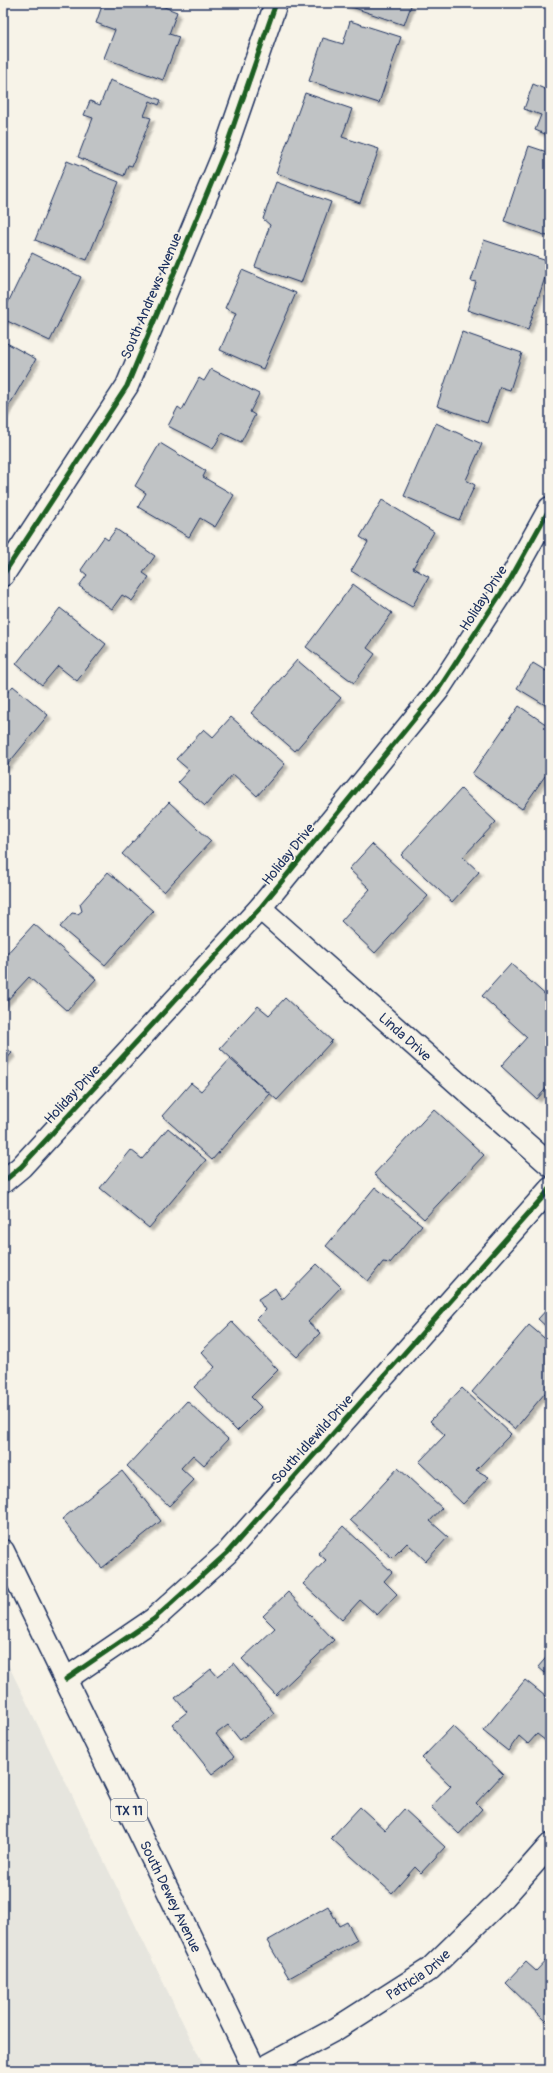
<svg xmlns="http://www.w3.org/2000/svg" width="553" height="2073" font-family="Pangolin,sans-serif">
	<defs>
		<filter id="shadow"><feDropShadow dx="3.5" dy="3.5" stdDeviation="1" flood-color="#0004"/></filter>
	</defs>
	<rect width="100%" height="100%" fill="#f7f3e8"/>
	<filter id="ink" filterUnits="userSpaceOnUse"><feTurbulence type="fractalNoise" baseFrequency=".025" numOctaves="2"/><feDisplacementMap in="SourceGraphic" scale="8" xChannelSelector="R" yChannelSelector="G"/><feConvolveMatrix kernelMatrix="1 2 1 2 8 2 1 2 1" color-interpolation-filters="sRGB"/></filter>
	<g filter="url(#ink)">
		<polygon fill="#e6e5de" points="3,1654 206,2070 3,2070"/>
		<g fill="#c0c3c5" stroke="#1b2f5e" filter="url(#shadow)">
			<polygon points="103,3 115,3 122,6 123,3 154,3 177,12 169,34 179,37 163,80 104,58 115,30 96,23"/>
			<polygon points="340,3 412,3 404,25"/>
			<polygon points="350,21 401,37 379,103 309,81 323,38 343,44"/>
			<polygon points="110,80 161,100 159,105 150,101 144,116 151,118 132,166 128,165 124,176 78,157 93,118 84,115 90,101 100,105"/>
			<polygon points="550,82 550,136 535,130 541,115 524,109 533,84 547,90"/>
			<polygon points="305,93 352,109 342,137 379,149 360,203 276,173"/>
			<polygon points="529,146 550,153 550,237 504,221"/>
			<polygon points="67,161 119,182 87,260 35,240"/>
			<polygon points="276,182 331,202 301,283 255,267 270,225 263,219"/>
			<polygon points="484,240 550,262 528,330 467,310 476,282 471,281"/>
			<polygon points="32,253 81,277 50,341 3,319 3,313"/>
			<polygon points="242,270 296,293 263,369 220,350 236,313 225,308"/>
			<polygon points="462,332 522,353 510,390 500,387 487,423 437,406"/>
			<polygon points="3,341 36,359 3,416"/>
			<polygon points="211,369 259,394 250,412 255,415 241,442 222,433 213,449 168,426 178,407 182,410 199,378 204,381"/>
			<polygon points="436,423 482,444 466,480 475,485 459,520 404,496"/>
			<polygon points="160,443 206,471 203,477 234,495 215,527 200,518 189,537 138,507 146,493 135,486"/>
			<polygon points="382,500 434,532 413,568 429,577 412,607 351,571 368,542 360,537"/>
			<polygon points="116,529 155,556 143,573 149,577 132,601 122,595 112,609 79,586 87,575 81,570 104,537 108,540"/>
			<polygon points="353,584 392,613 367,648 375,654 354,683 306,647"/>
			<polygon points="60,608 106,644 77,681 58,666 42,685 16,664"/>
			<polygon points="297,660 341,698 295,751 251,713"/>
			<polygon points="533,663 546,671 550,664 550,708 517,688"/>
			<polygon points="13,686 48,715 3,770 3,697"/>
			<polygon points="519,706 550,727 550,780 545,776 522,809 472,774"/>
			<polygon points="231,717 285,764 257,796 233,774 205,806 178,782 189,770 176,759 204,729 213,737"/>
			<polygon points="461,789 496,822 463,857 479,872 452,902 401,855"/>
			<polygon points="169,802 211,841 164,892 122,854"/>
			<polygon points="372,844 428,896 375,953 341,921 370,889 349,869"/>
			<polygon points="108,872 153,911 105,965 60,927 72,913 78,914 82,911 80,904"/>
			<polygon points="34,924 96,979 67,1011 29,977 3,1005 3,958"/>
			<polygon points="511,964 550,999 550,1084 537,1099 501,1066 527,1037 482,996"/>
			<polygon points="285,998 332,1041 277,1100 220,1048 258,1006 269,1015"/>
			<polygon points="3,1045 12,1053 3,1063"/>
			<polygon points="230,1059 270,1094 212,1160 162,1116 191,1083 201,1091"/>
			<polygon points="434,1109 484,1155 424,1219 374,1174"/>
			<polygon points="168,1128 206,1160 149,1228 100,1188 131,1150 142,1159"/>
			<polygon points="375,1187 422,1225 390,1263 383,1262 368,1281 326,1246"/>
			<polygon points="317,1264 341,1287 308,1322 320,1333 297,1357 256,1319 265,1310 258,1299 275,1288 282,1300"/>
			<polygon points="550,1306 550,1330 538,1319"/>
			<polygon points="232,1322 278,1370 251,1397 261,1407 237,1431 194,1387 215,1367 201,1352"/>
			<polygon points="529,1325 550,1343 550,1387 515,1429 472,1392"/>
			<polygon points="462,1388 511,1434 476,1470 489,1477 463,1504 419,1462 445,1435 430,1421"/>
			<polygon points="187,1401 228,1439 204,1465 193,1455 181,1468 194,1480 169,1506 127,1466"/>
			<polygon points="398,1468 442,1508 430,1521 448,1537 426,1561 407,1543 392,1558 350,1520"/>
			<polygon points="122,1471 161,1521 102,1568 62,1519"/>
			<polygon points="343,1526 392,1572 384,1581 397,1594 377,1615 360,1600 342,1620 303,1584 326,1560 318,1553"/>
			<polygon points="288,1592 334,1640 276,1695 242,1659 275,1628 263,1616"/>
			<polygon points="550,1653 550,1677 538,1667"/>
			<polygon points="234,1663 274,1713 240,1740 228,1725 216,1734 234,1757 212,1774 172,1724 187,1712 175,1698 211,1669 217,1676"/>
			<polygon points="525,1680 550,1700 550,1736 546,1741 537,1734 528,1744 519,1736 508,1751 483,1731"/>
			<polygon points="453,1726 503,1774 476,1803 482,1809 459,1834 431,1807 451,1786 422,1758"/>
			<polygon points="360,1807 385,1830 404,1809 445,1847 421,1873 415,1867 392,1893 331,1838"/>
			<polygon points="328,1906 339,1926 347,1922 357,1940 289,1978 267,1941"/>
			<polygon points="550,1956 550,2016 545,2021 506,1983 526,1962 536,1971"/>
		</g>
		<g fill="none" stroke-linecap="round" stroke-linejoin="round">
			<defs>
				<g id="minor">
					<polyline points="3,575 127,386 224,153 276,3"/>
					<path id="s1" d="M260,908L550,1165"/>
					<polyline points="3,1182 21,1167 260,908 438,690 511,578 550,508"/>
					<polyline points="66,1679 154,1619 227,1553 550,1189"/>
					<path id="s2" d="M260,2070L336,2029L430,1969L505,1896L550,1845"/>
				</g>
				<g id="primary">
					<path id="s3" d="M3,1551L255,2070"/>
				</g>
			</defs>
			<use href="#minor" stroke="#1b2f5e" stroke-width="25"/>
			<use href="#primary" stroke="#1b2f5e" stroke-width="25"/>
			<use href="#minor" stroke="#f7f3e8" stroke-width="22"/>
			<use href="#primary" stroke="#f7f3e8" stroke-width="22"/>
			<defs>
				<g id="cycleway">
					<polyline points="3,575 127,386 224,153 276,3"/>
					<polyline points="3,1182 21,1167 260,908 438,690 511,578 550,508"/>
					<polyline points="66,1679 154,1619 227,1553 550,1189"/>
				</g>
			</defs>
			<use href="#cycleway" stroke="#f7f3e8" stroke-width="8"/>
			<use href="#cycleway" stroke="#1b5e20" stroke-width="5"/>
		</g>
	</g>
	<g text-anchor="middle" stroke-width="3.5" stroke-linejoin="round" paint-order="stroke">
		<rect fill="#f7f3e8" stroke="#5d6a87" stroke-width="1" x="111" y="1799" width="36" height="22" rx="3"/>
		<g font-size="13" font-weight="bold" fill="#1b2f5e">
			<text x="129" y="1815">TX 11</text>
		</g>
		<g font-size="14" fill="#1b2f5e" stroke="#f7f3e8">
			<text transform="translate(151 296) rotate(-67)" y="5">South Andrews Avenue</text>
			<text transform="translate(483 598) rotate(-57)" y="5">Holiday Drive</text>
			<text transform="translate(288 854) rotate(-51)" y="5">Holiday Drive</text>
			<text dy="5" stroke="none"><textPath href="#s1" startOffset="194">Linda Drive</textPath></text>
			<text transform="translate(72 1094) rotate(-47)" y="5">Holiday Drive</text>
			<text transform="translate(312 1439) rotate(-48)" y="5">South Idlewild Drive</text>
			<text dy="5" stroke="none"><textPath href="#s3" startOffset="384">South Dewey Avenue</textPath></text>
			<text dy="5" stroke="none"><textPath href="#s2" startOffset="185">Patricia Drive</textPath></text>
		</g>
	</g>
	<rect width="553" height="2073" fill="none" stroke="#f7f3e8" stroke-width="16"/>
	<rect x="8" y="8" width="537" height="2057" fill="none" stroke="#1b2f5e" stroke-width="1.5" filter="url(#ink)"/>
</svg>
